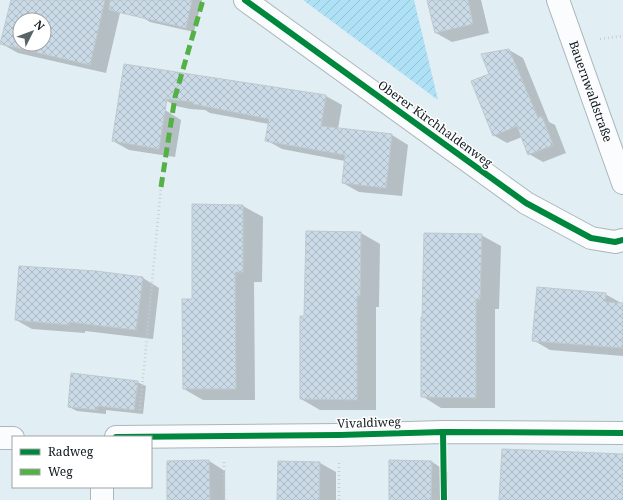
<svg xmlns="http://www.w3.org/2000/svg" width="623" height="500" font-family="'Noto Serif',serif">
	<defs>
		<pattern id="garden-furrows" width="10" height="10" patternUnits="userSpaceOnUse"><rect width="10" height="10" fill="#afe1f6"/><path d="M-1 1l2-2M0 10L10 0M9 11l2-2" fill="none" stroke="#96c0d2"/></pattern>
		<pattern id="building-cross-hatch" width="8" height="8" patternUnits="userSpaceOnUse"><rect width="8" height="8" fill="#cadae7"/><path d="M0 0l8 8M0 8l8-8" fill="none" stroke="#acbac6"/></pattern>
	</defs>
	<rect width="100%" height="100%" fill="#e1eef4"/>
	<polygon fill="url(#garden-furrows)" points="303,0 414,0 438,100"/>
	<g fill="#0003" fill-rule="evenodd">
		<path d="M12,0H123L106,73L18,53L2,44ZM20,20H44V44H20Z"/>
		<polygon points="146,0 202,0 194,32 150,22 142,17"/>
		<polygon points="436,0 481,0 489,33 452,42 436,33"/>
		<polygon points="509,50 523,58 549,122 555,125 566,153 543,162 529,154 522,137 507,143 493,135 490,74"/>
		<polygon points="164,71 326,96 342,105 338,129 392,135 408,145 402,196 359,192 343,183 345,161 282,149 266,140 269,124 210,113 205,110 190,109 176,106 160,97"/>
		<polygon points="165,110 181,120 175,157 129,150 113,141"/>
		<polygon points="193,205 243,206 263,217 262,282 254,282 255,400 203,400 184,389 193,300"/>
		<polygon points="361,233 380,244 379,307 376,307 376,410 320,410 301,399"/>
		<polygon points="481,235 501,246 499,309 495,309 495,408 441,408 422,396"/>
		<polygon points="96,272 143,278 159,288 153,339 85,331 85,333 32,329 16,320"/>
		<polygon points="605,294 623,304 623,356 550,350 533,340"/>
		<polygon points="137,382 146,386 143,414 106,410 106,414 77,411 69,407"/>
		<polygon points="209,461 225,471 225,500 168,500 168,462"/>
		<polygon points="390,461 432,462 448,472 448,500 389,500"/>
		<polygon points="279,462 320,463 336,472 336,500 278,500"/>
	</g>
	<g fill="url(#building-cross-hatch)" stroke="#bfc9ce" fill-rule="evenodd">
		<path d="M11,0H105L90,65L0,44ZM20,20H44V44H20Z"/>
		<polygon points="110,0 192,0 186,28 109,10"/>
		<polygon points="427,0 468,0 473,24 435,33"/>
		<polygon points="509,49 538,118 542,116 553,145 528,155 517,126 493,136 471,81 489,74 481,54"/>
		<polygon points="124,64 326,95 321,126 392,134 386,188 342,183 345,155 265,141 269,119 193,104 193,102 167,99 159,149 112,141"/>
		<polygon points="192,204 243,205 243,272 235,272 236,389 183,389 182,299 192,299"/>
		<polygon points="306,231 361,232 360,296 357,296 357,400 300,399 300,316 304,316"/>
		<polygon points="424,233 482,234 480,299 476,299 476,398 421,397 421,317 422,317"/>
		<polygon points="19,266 96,271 143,277 136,330 69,322 69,325 15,320"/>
		<polygon points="537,287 606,293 605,302 623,303 623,336 622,348 532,341"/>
		<polygon points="71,373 138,381 134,410 98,406 97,410 68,407"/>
		<polygon points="502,449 623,454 623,500 499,500"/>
		<polygon points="209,460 210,500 167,500 167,461"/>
		<polygon points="389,460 432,461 431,500 389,500"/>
		<polygon points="278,461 320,462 319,500 277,500"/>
	</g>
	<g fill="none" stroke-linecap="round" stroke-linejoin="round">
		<defs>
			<g id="minor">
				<polyline points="245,0 526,203 591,238 615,242 623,240"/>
				<path id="s1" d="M558,0L623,183"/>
				<polyline points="116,437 339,435 443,432 623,433"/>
				<polyline points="0,438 13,438"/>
				<polyline points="102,487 102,500"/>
			</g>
		</defs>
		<use href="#minor" stroke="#acb6bb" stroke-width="24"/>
		<g stroke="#caced1" stroke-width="2.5" stroke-dasharray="1 3" stroke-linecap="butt">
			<polyline points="600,39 623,36"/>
			<polyline points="140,410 161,187"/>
			<polyline points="224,462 225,500"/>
			<polyline points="339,500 339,461"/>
		</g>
		<use href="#minor" stroke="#fafcfd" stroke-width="22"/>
		<polyline stroke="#54b145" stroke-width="5" stroke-dasharray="10 5" stroke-linecap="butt" points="161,187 175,97 203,0"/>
		<defs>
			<g id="cycleway">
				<polyline points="245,0 526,203 591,238 615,242 623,240"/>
				<polyline points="443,432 444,500"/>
				<polyline points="116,437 339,435 443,432 623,433"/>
			</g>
		</defs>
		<use href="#cycleway" stroke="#fff" stroke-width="8"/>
		<use href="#cycleway" stroke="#00873e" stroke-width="6"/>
	</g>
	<g text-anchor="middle" stroke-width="3" stroke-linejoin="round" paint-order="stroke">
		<g font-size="12" fill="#10191d" stroke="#fff">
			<text dy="4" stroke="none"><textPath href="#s1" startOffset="97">Bauernwaldstraße</textPath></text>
			<text transform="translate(435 124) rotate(36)" y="4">Oberer Kirchhaldenweg</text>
			<text transform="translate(369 423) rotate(-2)" y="4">Vivaldiweg</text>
		</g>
	</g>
	<rect x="12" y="436" width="140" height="52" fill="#ffffff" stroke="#9fa3a5"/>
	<rect x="20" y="449" width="20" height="6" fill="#00873e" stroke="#9fa3a5"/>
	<text x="48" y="456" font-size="12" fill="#10191d">Radweg</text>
	<rect x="20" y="469" width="20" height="6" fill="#54b145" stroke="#9fa3a5"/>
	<text x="48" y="476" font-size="12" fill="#10191d">Weg</text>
	<g transform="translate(32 32) rotate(48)"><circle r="19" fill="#ffffff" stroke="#9fa3a5"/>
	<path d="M0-3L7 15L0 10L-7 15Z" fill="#596468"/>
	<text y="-6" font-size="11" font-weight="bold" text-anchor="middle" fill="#10191d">N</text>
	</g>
</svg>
